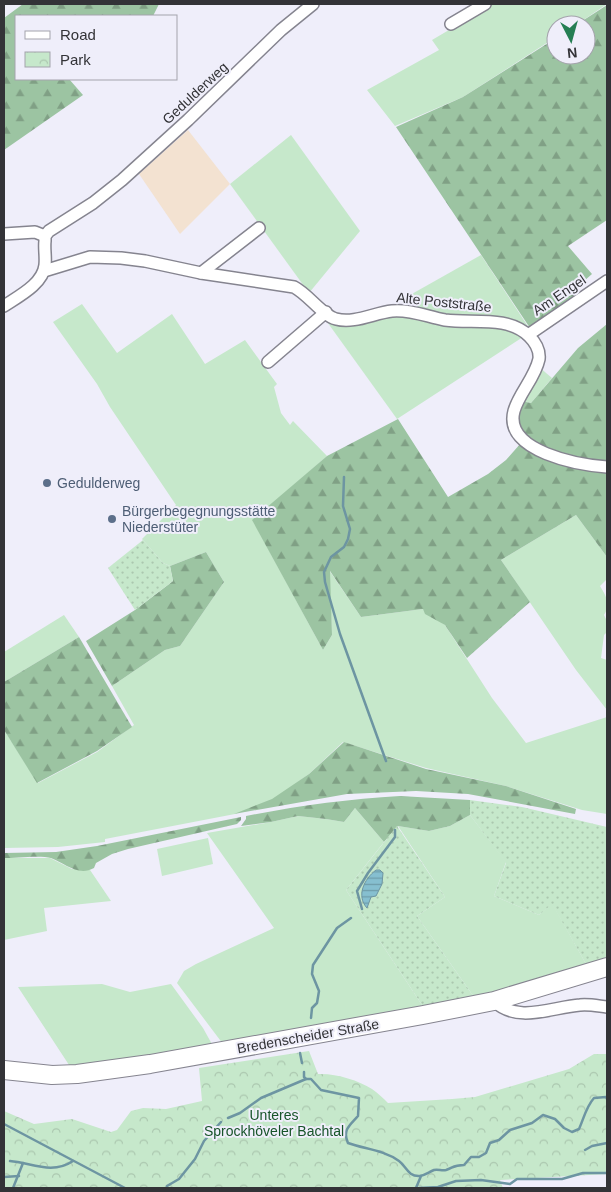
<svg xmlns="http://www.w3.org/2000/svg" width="611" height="1192" font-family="Helvetica,sans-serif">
	<defs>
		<pattern id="forest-firs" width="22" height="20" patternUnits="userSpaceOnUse" patternTransform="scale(1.25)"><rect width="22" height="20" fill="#9cc4a2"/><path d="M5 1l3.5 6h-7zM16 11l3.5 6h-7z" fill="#80a085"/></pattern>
		<pattern id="park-crowns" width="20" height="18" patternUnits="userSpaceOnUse" patternTransform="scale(1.25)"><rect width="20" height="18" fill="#c6e8cb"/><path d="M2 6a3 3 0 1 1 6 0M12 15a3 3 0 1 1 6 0" fill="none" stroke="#abc7af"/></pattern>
		<pattern id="garden-dots" width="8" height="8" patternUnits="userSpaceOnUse" patternTransform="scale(1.25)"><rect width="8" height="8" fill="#c6e8cb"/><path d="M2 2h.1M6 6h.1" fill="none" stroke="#abc7af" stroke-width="1.8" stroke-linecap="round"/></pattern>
		<pattern id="water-rules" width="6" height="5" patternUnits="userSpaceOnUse" patternTransform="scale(1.25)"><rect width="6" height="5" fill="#86bfd0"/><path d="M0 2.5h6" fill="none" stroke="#6e9caa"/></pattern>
	</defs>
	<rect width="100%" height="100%" fill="#efeefa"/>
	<polygon fill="#f3e2d1" points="188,130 230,184 180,234 139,174"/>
	<g fill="#c6e8cb">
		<polygon points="493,4 607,4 576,25 556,25 556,37 463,97 395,126 367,90 439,50 432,40"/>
		<polygon points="291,135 360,231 309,293 230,184"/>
		<polygon points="481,255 531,331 420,312 410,295"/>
		<polygon points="82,304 117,353 172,314 205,364 245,340 277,384 274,387 281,413 290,425 293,421 327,456 253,521 323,650 332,635 329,570 361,617 423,609 445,625 492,698 526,743 607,717 607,814 582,810 506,786 426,768 343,742 309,774 273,800 235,814 105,839 105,842 58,847 4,848 4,730 38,783 97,752 134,725 112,686 165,650 180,646 224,582 206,552 170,566 163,563 142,539 176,505 110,407 97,384 53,322"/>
		<polygon points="398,315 511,329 523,337 397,419 325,319"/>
		<polygon points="539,367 552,378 531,403 521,401"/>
		<path d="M576,515L607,557V579L600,586C606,596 611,604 604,615L607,621V632L604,635L601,658L607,660V710L576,670L501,560Z"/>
		<polygon points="64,615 79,637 4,682 4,652"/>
		<polygon points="355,808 384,842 346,890 424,1008 223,1044 177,983 184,971 196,964 274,928 207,833 271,822 298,816 326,819 344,822"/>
		<polygon points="470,815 506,862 494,896 539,915 552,903 586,964 474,997 417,916 445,897 398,826 429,831 450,826"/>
		<polygon points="208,838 213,864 162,876 157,849"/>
		<polygon points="4,858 50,858 72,869 90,870 111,901 44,908 47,931 4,940"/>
		<polygon points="102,984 130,992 171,984 203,1028 213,1046 71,1068 18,987"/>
	</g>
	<g fill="url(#forest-firs)">
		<polygon points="23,4 159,4 153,16 16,16 16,79 69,79 83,95 4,150 4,18"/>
		<polygon points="607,5 607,220 568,246 592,274 575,289 580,296 532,331 396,127 463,97 556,38 556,55 586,55 586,25 576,25"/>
		<polygon points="607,324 607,466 576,460 528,443 515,419 521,401 531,403 578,348"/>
		<polygon points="398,419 448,497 488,474 506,460 521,443 607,470 607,557 576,515 501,560 530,602 467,658 445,625 425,614 423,609 361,617 330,571 332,635 323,650 252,520 327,456"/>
		<polygon points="206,552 224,582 180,646 165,650 112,686 86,641 135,610 173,581 170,566"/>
		<polygon points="79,637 132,727 97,751 37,783 4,730 4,682"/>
		<polygon points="344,742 426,769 506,786 576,809 575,814 468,794 416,791 347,794 234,814 272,799 309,774"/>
		<path d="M400,796L470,800V815L450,826L429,831L398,826L384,842L355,808L344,822L326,819L298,816L271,822L241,826L246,819V816C297,806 348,799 400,796Z"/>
		<path d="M241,817V820L237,824L128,849L112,854L96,863L94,868C78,877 65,863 51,858C41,855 15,858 4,858V853L56,852L97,846Z"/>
	</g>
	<path fill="url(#park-crowns)" d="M309,1051L318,1074C335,1073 358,1080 372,1089C378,1093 383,1098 388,1103L452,1099L475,1097L569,1069L594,1054H607V1174L500,1180L503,1188H4V1111L34,1124L72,1119L111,1132L117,1130L131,1111L143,1108L166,1109L202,1101L199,1068Z"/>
	<g fill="url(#garden-dots)">
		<polygon points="143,540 163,563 170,566 173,581 135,610 108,568"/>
		<polygon points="470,800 522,807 607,827 607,957 586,964 552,904 539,915 494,896 506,863 470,815"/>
		<polygon points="397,826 445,897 417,916 474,997 424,1008 346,890"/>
	</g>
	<path fill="url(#water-rules)" stroke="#6d95a2" d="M376,870H380L383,873L382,884L376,896L371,897L367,908C356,896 364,879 376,870Z"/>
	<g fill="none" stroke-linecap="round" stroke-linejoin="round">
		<g stroke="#6d95a2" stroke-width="2.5">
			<polyline points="344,477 343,506 350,529 348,539 344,547 331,557 324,572 325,582 340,634 386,761"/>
			<polyline points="362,909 357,891 368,873 395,837 395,830"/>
			<polyline points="311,1018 312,1008 317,1003 319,991 312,974 313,965 337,928 351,918"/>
			<polyline points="300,1053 302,1063"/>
			<polyline points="304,1072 304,1077 306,1079"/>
			<path d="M228,1118L240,1113L261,1098L306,1079H311L321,1090L359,1098L358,1116C350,1125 342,1130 348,1143C364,1149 384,1150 399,1161C406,1166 408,1177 420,1176C425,1175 429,1172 434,1170C438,1169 442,1171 446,1170C453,1168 453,1165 464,1165L471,1157H479L486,1153L490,1143L499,1140L510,1130L532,1123L543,1115L555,1119L564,1128L572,1132L579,1129C584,1118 586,1107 594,1098L606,1097L607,1099"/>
			<polyline points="4,1124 125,1188"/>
			<polyline points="585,1150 592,1146 607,1143"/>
			<path d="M10,1161C32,1163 52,1175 73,1161"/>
			<polyline points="4,1177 19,1176"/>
			<polyline points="13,1188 23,1163"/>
			<polyline points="167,1188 167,1186 179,1179 195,1159 204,1141 221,1122"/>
			<polyline points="416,1188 421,1176"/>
			<polyline points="419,1188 438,1187 456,1181 481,1180 510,1184 517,1179 562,1179 583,1173 607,1173"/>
		</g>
		<defs>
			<g id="street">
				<polyline points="451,24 485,4"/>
				<polyline points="4,234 35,232 45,236"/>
				<path d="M44,271L90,257L121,258L145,261L201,273L294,287C308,294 323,316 336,319C354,324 374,313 392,311C410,309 428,317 445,320C472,324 507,315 529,336C535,342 540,350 539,359C535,378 519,393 514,411C503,452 580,465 607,467"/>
				<polyline points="201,273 259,228"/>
				<path d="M4,306C19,296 43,284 45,265C46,257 44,249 45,241V236L49,231L93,203L122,180L188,120L281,30L313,4"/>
				<polyline points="528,335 607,281"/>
				<polyline points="268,362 326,312"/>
				<path d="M494,1001C518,1024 552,1007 580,1005C589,1004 598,1006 607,1007"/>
			</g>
			<polyline id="primary" points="4,1070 52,1075 77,1074 150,1064 423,1015 494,1001 607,967"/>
		</defs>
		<use href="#street" stroke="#85848f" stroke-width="14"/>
		<use href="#primary" stroke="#85848f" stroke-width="20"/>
		<use href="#street" stroke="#fff" stroke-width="11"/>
		<use href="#primary" stroke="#fff" stroke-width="18"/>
	</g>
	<g fill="#5c6f8a" stroke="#efeefa" stroke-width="2">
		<circle cx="47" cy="483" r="5"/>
		<circle cx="112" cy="519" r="5"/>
	</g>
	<g text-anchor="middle" stroke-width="4" stroke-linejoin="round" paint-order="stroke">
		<g font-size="14" fill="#333337" stroke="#efeefa">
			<text transform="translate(195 93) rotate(-43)" y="5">Gedulderweg</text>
			<text transform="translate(559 295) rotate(-34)" y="5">Am Engel</text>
			<text transform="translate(444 302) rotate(6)" y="5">Alte Poststraße</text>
			<text transform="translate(308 1036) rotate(-10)" y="5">Bredenscheider Straße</text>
		</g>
		<g font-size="14" fill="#4e5e75" stroke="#efeefa" text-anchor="start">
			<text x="57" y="488">Gedulderweg</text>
			<text x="122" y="516">Bürgerbegegnungsstätte<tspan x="122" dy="16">Niederstüter</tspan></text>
		</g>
		<g font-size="14" fill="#175429" stroke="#efeefa">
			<text x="274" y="1120">Unteres<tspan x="274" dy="16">Sprockhöveler Bachtal</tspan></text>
		</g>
	</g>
	<rect width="611" height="1192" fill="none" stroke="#333337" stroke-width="10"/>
	<rect x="15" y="15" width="162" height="65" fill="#efeefa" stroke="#a4a3ac"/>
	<rect x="25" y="31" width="25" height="8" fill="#ffffff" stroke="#a4a3ac"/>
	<text x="60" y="40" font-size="15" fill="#333337">Road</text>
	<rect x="25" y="52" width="25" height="15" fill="url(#park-crowns)" stroke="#a4a3ac"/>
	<text x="60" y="65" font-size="15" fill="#333337">Park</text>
	<g transform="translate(571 40) rotate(174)"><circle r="24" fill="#efeefa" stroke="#a4a3ac"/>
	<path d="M0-4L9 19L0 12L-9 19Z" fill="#257e53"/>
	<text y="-8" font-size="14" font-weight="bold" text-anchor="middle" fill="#333337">N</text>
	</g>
</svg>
